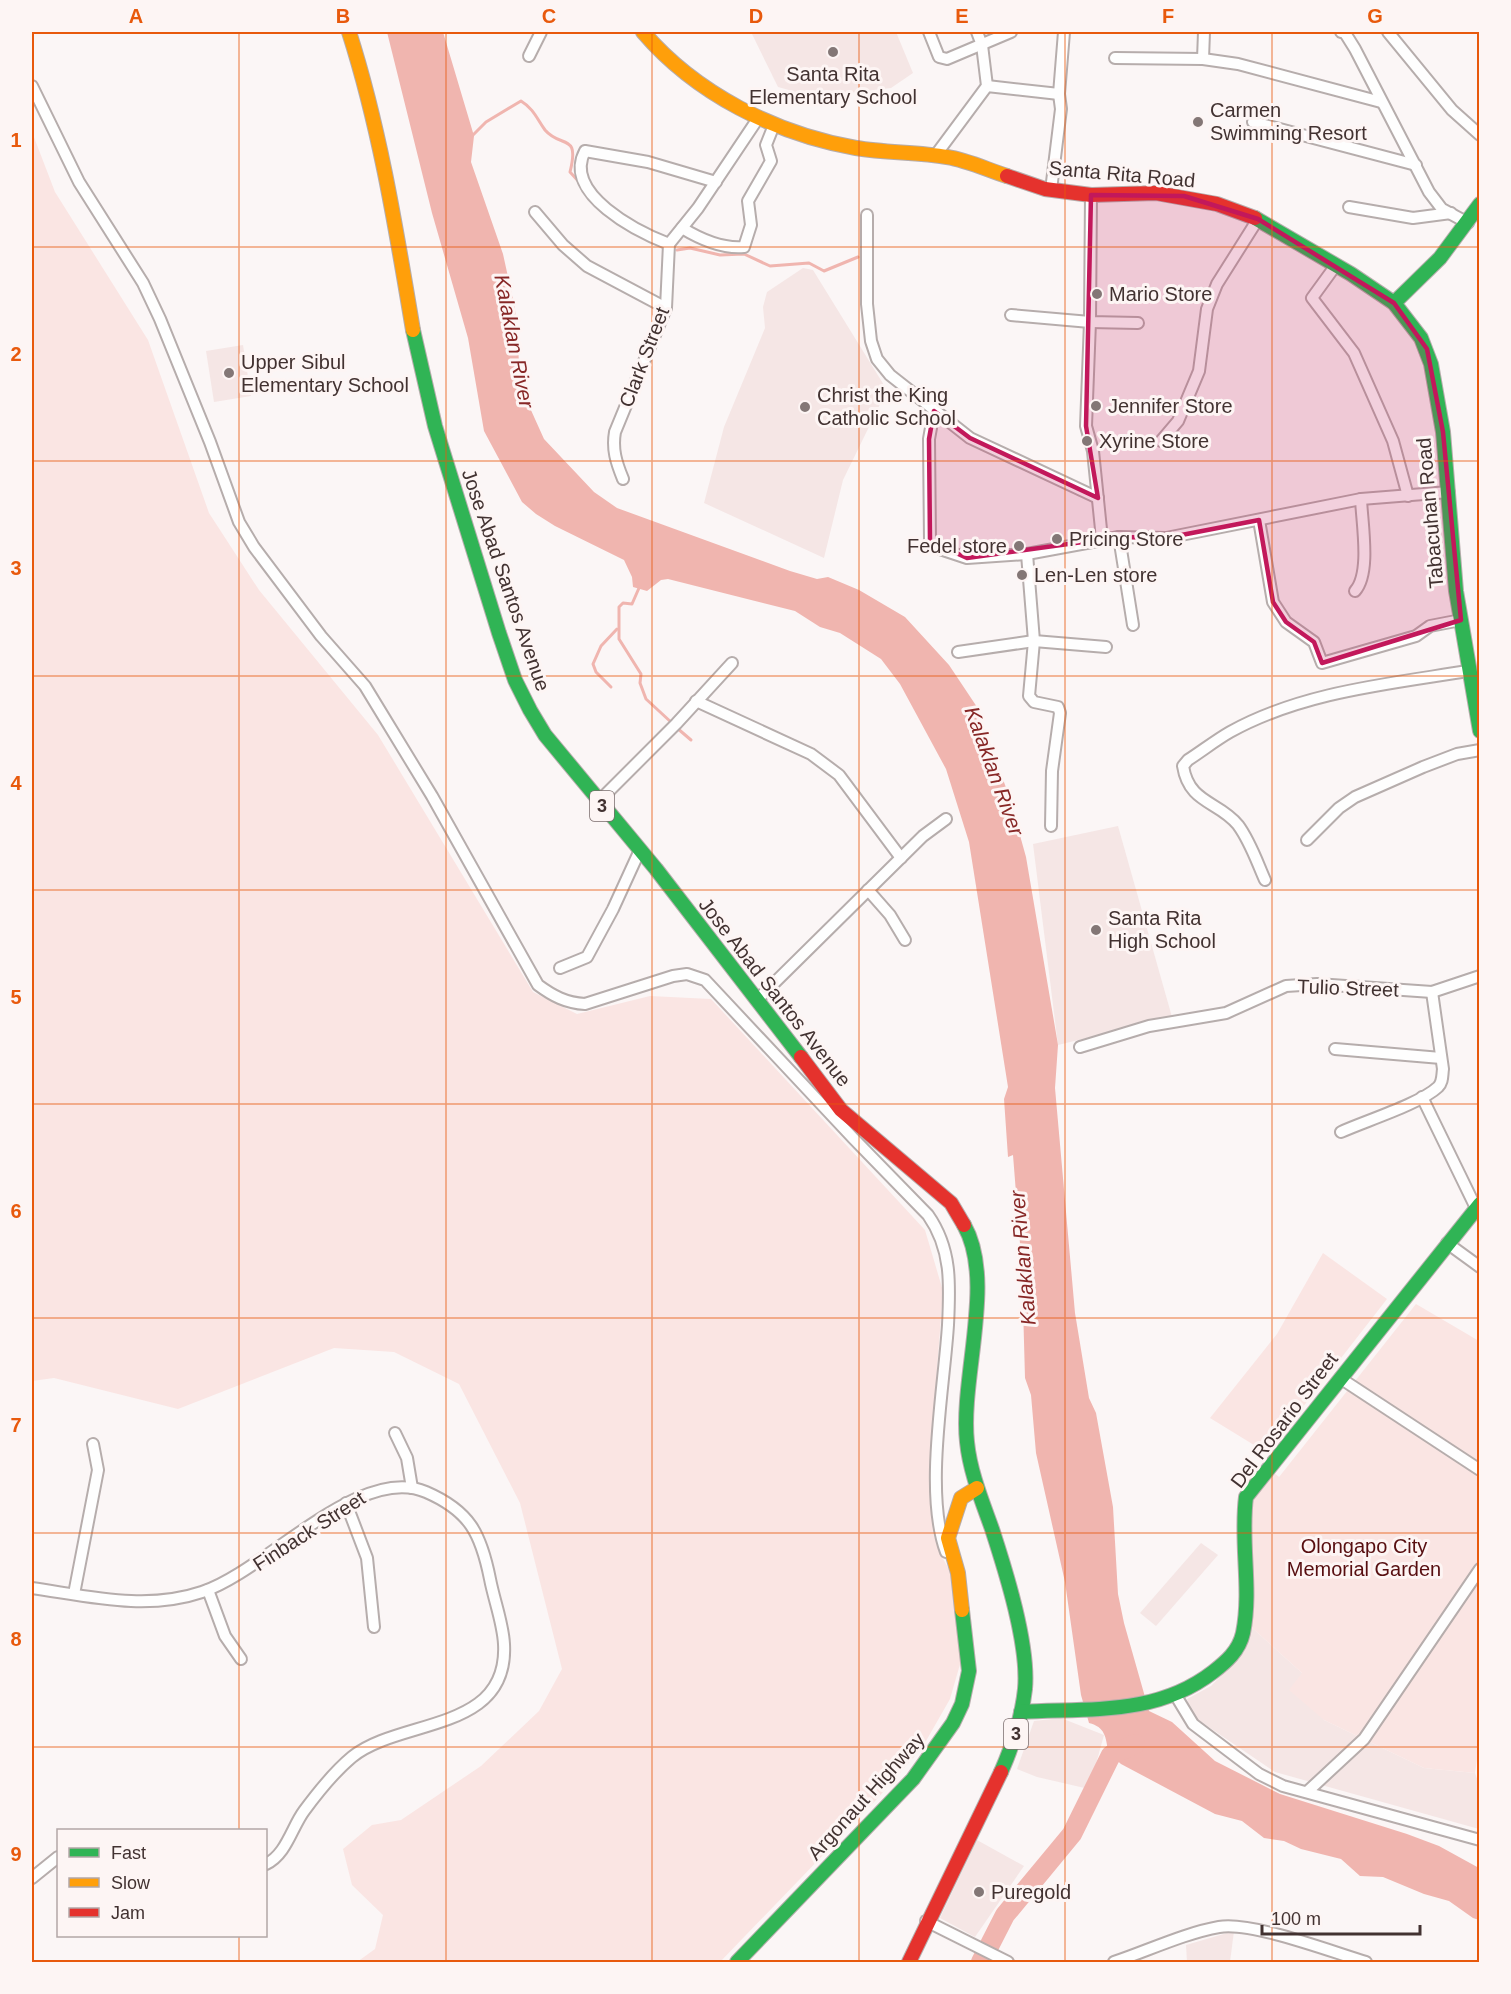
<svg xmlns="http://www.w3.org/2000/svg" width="1511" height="1994" font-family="Arial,sans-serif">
	<rect width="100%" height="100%" fill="#fbf6f6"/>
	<g fill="#f5e6e5">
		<polygon points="751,32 896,32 913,73 891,88 814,97 778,87"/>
		<polygon points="803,268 813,270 887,390 843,480 824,558 704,503 724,427 765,328 763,307 767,292"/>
		<polygon points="243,345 251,396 214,402 206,351"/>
		<polygon points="1118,826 1172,1017 1058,1045 1033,844"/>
		<polygon points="1201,1543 1218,1555 1156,1626 1140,1613"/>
		<polygon points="1249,1625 1302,1673 1324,1720 1424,1768 1475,1773 1479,1784 1479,1829 1275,1772 1191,1715 1187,1699 1211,1686 1244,1652"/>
		<polygon points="1061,1718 1104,1735 1089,1789 1037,1777 1017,1769 1034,1721"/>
		<polygon points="977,1840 1024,1866 975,1937 940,1918"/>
		<polygon points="1234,1931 1230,1962 1187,1962 1186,1945"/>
	</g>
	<g fill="#fae5e3">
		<polygon points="32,132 55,192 148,340 209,513 259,590 378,735 533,992 577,1014 650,996 711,999 925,1230 943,1291 930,1461 933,1533 942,1557 954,1578 963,1654 950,1699 922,1748 876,1800 720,1962 357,1962 375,1949 383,1915 352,1885 343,1849 372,1825 401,1820 481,1766 539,1711 562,1669 520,1503 459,1384 394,1352 334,1348 178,1409 54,1378 32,1381"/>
		<polygon points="1323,1253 1387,1299 1267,1453 1210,1418 1277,1334"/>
		<polygon points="1416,1304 1479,1341 1480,1738 1475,1773 1424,1768 1324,1720 1289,1690 1302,1673 1249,1625 1247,1504 1274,1473 1279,1477"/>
	</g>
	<path fill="#f0b5af" d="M387,32H443L474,136L471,162L503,254L515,309L521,388L544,439L594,492L617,508L790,571L817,579L828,577L859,590L905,617L949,665L977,707L1009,796L1026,857L1058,1045L1055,1088L1075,1313L1089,1398L1096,1413L1113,1507L1118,1594L1124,1623L1149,1711L1172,1722L1215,1761L1280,1794L1407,1834L1439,1846L1479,1868V1920L1473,1918L1449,1901L1424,1894L1383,1877L1360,1876L1341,1859L1301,1849L1284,1841L1264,1838L1242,1821L1215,1814L1121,1764L1108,1752C1106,1737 1105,1727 1089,1723L1081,1695L1065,1582L1036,1453L1031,1395L1025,1378L1022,1269L1013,1155L1008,1157L1004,1099L1008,1087L969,842L946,769L900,684L881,659L840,633L820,627L795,611L668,579L661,580L647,591L633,587L632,577L624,560L555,526L536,514L522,502L484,431L468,338L432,213Z"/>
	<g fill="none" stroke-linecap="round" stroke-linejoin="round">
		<g stroke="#f0b5af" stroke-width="3">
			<path d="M472,136L486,122L521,101C534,109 537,119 545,130C561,149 580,132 570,172L580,183"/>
			<polyline points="677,250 690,248 720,255 744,254 770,266 809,263 824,271 858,257"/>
			<polyline points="639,588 632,604 623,603 619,607 619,639 641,674 640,683 646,699 672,723"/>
			<polyline points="611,687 596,672 593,664 601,646 617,629"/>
			<polyline points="677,728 691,740"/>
		</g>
		<polyline stroke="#f0b5af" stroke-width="20" points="981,1962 1005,1915 1072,1834 1111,1755 1135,1744"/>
		<defs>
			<g id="street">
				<polyline points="929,32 939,57 947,59 1011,32"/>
				<polyline points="1341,32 1345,33 1355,49 1429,192 1442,209 1468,223"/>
				<polyline points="1388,32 1452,110 1480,135"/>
				<polyline points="529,56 541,32"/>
				<polyline points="1115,58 1203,59 1238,64 1381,102"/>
				<polyline points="1203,59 1204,32"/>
				<path d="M32,86L79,182L143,283L160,319L210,442L239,522L254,547L321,636L365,686L432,796L538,985C553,996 566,1003 585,1004L673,976L687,974L705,980L853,1138L928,1215C952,1249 950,1285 948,1325C944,1389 924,1493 946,1552"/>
				<polyline points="987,86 1059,94 1064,32"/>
				<polyline points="1253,122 1416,165"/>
				<polyline points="935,156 987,86 982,45 977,32"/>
				<polyline points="1051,190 1061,109 1059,94"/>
				<polyline points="1091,195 1090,322 1086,426 1093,451 1102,539"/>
				<polyline points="1349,207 1413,218 1451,213"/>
				<polyline points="535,212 563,245 587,266 666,308"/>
				<polyline points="867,215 867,304 871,341 877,359 890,375 970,438 1098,498"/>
				<path d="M682,228C700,239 722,249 744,247L751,225L748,201L771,161L766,145L774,125"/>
				<path d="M669,244C638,232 562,194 585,151L648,162L716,182"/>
				<polyline points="1336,265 1312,298 1354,353 1393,441 1408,496"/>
				<polyline points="1011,315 1090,322 1138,323"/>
				<polyline points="934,411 929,439 930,541 940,549 967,558 1027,554 1119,537 1166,538 1361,499 1449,492"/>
				<polyline points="1161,441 1178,421 1199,371 1207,309 1217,284 1258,219"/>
				<path d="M623,479C616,462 612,449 615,432L666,308L669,244L698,208L759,117"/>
				<polyline points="1259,520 1273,602 1286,622 1314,642 1322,663 1416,636 1430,626 1461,620"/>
				<polyline points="1119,537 1133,625"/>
				<polyline points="1027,554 1034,641 1029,696 1034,702 1058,707 1060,713 1052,771 1051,826"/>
				<path d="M1355,591C1371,573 1362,524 1361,499"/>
				<polyline points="958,652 1034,641 1106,647"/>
				<polyline points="696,701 811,754 839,775 901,858"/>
				<polyline points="598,802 676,724 732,663"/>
				<polyline points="1307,840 1339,808 1355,797 1423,767 1457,754 1480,750"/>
				<path d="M1265,880C1257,862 1250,841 1238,825C1219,801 1189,804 1183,766L1188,760C1202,751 1216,740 1230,732C1302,692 1388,684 1468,671"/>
				<polyline points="868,890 890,915 905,940"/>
				<polyline points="560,968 587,957 613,909 640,850"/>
				<polyline points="757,1000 923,836 946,819"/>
				<polyline points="1080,1047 1149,1026 1226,1013 1286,986 1317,984 1432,992 1480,976"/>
				<polyline points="1335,1049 1441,1058"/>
				<polyline points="1422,1097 1476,1208"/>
				<path d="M1341,1132C1365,1121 1420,1104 1438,1087C1443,1082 1442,1076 1443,1069L1432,992"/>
				<polyline points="1447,1243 1480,1267"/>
				<polyline points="1340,1378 1480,1470"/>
				<polyline points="395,1433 407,1458 412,1488"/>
				<polyline points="346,1503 367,1558 374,1627"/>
				<path d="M32,1588C88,1596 146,1611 202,1592C266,1571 360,1463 426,1492C470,1511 481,1534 490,1579C494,1600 503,1623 504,1644C509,1733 400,1718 352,1757C334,1772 318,1792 304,1811C292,1827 286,1855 266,1864"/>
				<polyline points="208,1590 225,1636 241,1659"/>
				<polyline points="74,1594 98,1470 93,1444"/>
				<polyline points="1176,1696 1193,1724 1259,1774 1283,1786 1480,1840"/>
				<polyline points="1307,1792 1364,1739 1480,1569"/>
				<polyline points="32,1878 58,1857"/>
				<polyline points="926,1921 1008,1962"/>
				<path d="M1114,1962C1147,1951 1185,1933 1219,1927C1251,1921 1332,1952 1366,1962"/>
			</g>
			<g id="fast">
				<polyline points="1255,218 1351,274 1394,303 1421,338 1431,364 1443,432 1456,591 1480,731"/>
				<polyline points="1394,303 1440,258 1480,204"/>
				<polyline points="413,330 435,426 499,633 515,680 530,710 545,735 656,869 801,1057"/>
				<path d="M964,1225C996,1281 960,1378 967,1442C970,1472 982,1501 992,1529C1006,1572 1029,1645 1025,1689C1022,1717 1012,1747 1001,1772"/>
				<path d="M1021,1712C1089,1708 1156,1716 1213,1672C1226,1662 1239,1651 1243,1633C1252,1589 1240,1542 1246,1497L1480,1204"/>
				<polyline points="737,1962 913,1779 953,1723 962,1704 969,1671 962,1610"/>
			</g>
			<g id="slow">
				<path d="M349,32C380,129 396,229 413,330"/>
				<path d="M643,32C696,94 776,134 856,148C886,153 917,152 947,157C967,160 988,170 1007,176"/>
				<polyline points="962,1610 958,1573 948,1538 961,1498 977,1488"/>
			</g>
			<g id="jam">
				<polyline points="1007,176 1045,189 1091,195 1156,193 1217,204 1255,218"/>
				<polyline points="801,1057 841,1110 951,1203 964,1225"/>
				<polyline points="909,1962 1001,1772"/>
			</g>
		</defs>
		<use href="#street" stroke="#b6adac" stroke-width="14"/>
		<use href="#fast" stroke="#b6adac" stroke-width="16"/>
		<use href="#slow" stroke="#b6adac" stroke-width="16"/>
		<use href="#jam" stroke="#b6adac" stroke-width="16"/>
		<use href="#street" stroke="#fefefe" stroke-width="10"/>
		<use href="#fast" stroke="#30b455" stroke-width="14"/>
		<use href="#slow" stroke="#ff9f0a" stroke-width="14"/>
		<use href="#jam" stroke="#e5322d" stroke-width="14"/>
	</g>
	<path fill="#c2185b" fill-opacity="0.2" stroke="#c2185b" stroke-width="4.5" stroke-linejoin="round" d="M1091,195L1184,196L1258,219L1394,303L1427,349L1443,432L1461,620L1322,663L1314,642L1286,622L1273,602L1259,520L1166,538L1119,537L967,558L930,541L929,439L934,411L970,438L1098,498L1086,426Z"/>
	<path fill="none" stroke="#e8590c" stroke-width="1.5" stroke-opacity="0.55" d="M239,32V1830M446,32V1962M652,32V1962M859,32V1962M1065,32V1962M1272,32V1962M32,247H1480M32,461H1480M32,676H1480M32,890H1480M32,1104H1480M32,1318H1480M32,1533H1480M32,1747H1480M239,1936V1962"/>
	<g fill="#837776" stroke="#fdf5f4" stroke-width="2">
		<circle cx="833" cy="52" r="6"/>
		<circle cx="1198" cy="122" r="6"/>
		<circle cx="1097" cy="294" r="6"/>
		<circle cx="229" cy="373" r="6"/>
		<circle cx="1096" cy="406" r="6"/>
		<circle cx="805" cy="407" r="6"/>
		<circle cx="1087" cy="441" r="6"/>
		<circle cx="1057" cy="539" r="6"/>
		<circle cx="1019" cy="546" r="6"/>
		<circle cx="1022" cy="575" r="6"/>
		<circle cx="1096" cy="930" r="6"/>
		<circle cx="979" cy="1892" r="6"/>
	</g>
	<g text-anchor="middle" stroke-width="6" stroke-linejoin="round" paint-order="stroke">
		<g fill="#fdf5f4" stroke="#7a6c6c" stroke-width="1.5">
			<rect x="590" y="791" width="24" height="30" rx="4.5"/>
			<rect x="1004" y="1719" width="24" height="30" rx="4.5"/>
		</g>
		<g font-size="18" font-weight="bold" fill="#423231">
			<text x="602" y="812">3</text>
			<text x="1016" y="1740">3</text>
		</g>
		<g font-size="20" fill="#423231" stroke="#fdf5f4" text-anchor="start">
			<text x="833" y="81" text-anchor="middle">Santa Rita<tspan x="833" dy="23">Elementary School</tspan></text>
			<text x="1210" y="117">Carmen<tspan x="1210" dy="23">Swimming Resort</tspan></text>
			<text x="1109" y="301">Mario Store</text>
			<text x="241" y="369">Upper Sibul<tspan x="241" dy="23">Elementary School</tspan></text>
			<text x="817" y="402">Christ the King<tspan x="817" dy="23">Catholic School</tspan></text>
			<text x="1108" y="413">Jennifer Store</text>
			<text x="1099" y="448">Xyrine Store</text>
			<text x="1069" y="546">Pricing Store</text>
			<text x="1007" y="553" text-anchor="end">Fedel store</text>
			<text x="1034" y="582">Len-Len store</text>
			<text x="1108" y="925">Santa Rita<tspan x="1108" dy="23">High School</tspan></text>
			<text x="991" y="1899">Puregold</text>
		</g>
		<g font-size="20" fill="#423231" stroke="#fdf5f4">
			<text transform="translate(1122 174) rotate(5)" y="7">Santa Rita Road</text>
			<text transform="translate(644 357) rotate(-69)" y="7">Clark Street</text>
			<text transform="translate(1430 513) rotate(-95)" y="7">Tabacuhan Road</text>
			<text transform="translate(506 580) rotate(71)" y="7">Jose Abad Santos Avenue</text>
			<text transform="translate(1348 988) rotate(2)" y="7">Tulio Street</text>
			<text transform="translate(775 992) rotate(52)" y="7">Jose Abad Santos Avenue</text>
			<text transform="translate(1284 1420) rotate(-53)" y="7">Del Rosario Street</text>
			<text transform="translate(309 1531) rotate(-33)" y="7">Finback Street</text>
			<text transform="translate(866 1796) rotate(-48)" y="7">Argonaut Highway</text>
		</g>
		<g font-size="20" fill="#570e10" stroke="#fdf5f4">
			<text x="1364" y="1553">Olongapo City<tspan x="1364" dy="23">Memorial Garden</tspan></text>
		</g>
		<g font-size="21" font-style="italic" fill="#872726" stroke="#fdf5f4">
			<text transform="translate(514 341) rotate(79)" y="7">Kalaklan River</text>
			<text transform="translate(994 771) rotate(70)" y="7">Kalaklan River</text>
			<text transform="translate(1023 1258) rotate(-95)" y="7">Kalaklan River</text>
		</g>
	</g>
	<rect width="1511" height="1994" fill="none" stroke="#fdf5f4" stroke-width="66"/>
	<rect x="57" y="1829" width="210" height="108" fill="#fdf5f4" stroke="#b2a7a6" stroke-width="1.5"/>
	<rect x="69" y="1848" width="30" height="9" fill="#30b455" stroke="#b2a7a6" stroke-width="1.5"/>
	<text x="111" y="1859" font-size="18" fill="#423231">Fast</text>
	<rect x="69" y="1878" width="30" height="9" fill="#ff9f0a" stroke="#b2a7a6" stroke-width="1.5"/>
	<text x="111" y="1889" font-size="18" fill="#423231">Slow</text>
	<rect x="69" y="1908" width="30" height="9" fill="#e5322d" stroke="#b2a7a6" stroke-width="1.5"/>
	<text x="111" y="1919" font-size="18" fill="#423231">Jam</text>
	<path d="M1262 1925v9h158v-9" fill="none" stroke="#423231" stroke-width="3"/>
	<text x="1271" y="1925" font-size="18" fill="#423231" stroke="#fdf5f4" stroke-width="4.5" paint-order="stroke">100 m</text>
	<rect x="33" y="33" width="1445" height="1928" fill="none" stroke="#e8590c" stroke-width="2"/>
	<g font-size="20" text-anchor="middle" font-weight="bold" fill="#e8590c">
		<text x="136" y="23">A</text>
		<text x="343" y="23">B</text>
		<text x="549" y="23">C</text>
		<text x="756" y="23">D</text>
		<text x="962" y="23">E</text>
		<text x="1168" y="23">F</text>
		<text x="1375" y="23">G</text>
		<text x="16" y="147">1</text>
		<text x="16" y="361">2</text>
		<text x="16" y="575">3</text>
		<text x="16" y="790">4</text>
		<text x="16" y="1004">5</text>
		<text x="16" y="1218">6</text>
		<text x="16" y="1432">7</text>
		<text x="16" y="1646">8</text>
		<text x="16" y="1861">9</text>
	</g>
</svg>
